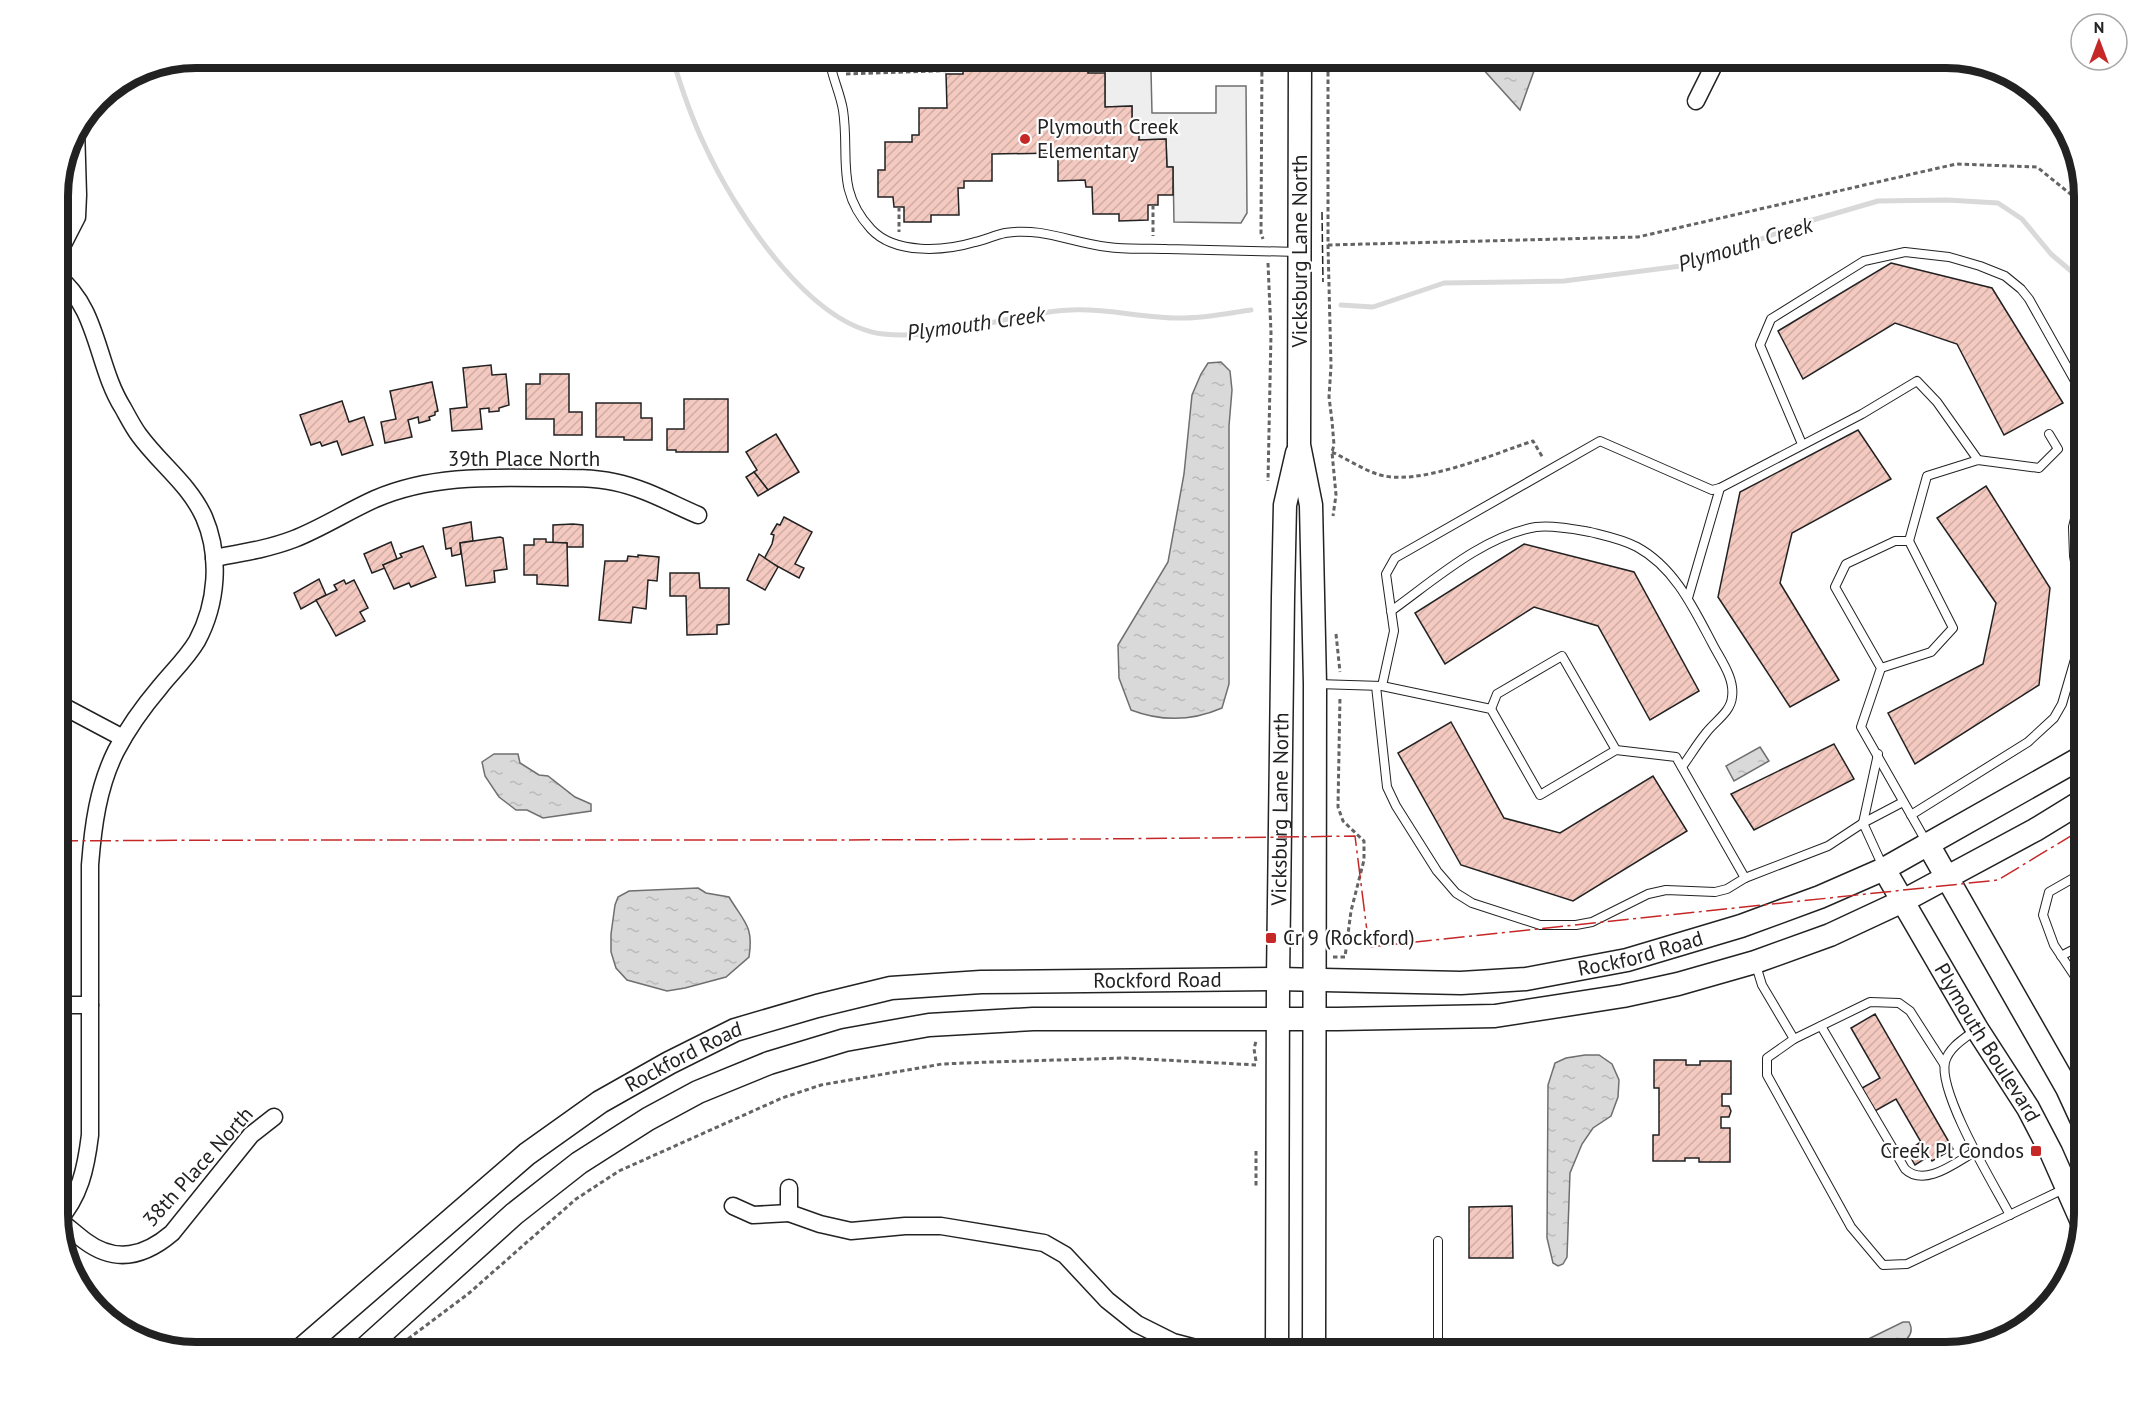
<svg xmlns="http://www.w3.org/2000/svg" width="2141" height="1410" font-family="'PT Sans',sans-serif">
	<defs>
		<pattern id="water-ripples" width="26" height="14" patternUnits="userSpaceOnUse" patternTransform="scale(1.5)"><rect width="26" height="14" fill="#d9d9d9"/><path d="M2 4q2-2 4 0t4 0M15 11q2-2 4 0t4 0" fill="none" stroke="#bababa"/></pattern>
		<pattern id="building-hatch" width="6" height="6" patternUnits="userSpaceOnUse" patternTransform="scale(1.5)"><rect width="6" height="6" fill="#f3c9c0"/><path d="M-1 1l2-2M0 6l6-6M5 7l2-2" fill="none" stroke="#d0aca5"/></pattern>
	</defs>
	<rect width="100%" height="100%" fill="#fff"/>
	<g fill="#eee" stroke="#6f6f6f" stroke-width="1.5">
		<polygon points="249,57 385,57 385,70 249,68"/>
		<rect x="1145" y="57" width="58" height="4"/>
		<rect x="1216" y="57" width="30" height="5"/>
		<polygon points="1105,71 1151,71 1152,113 1216,113 1216,86 1246,86 1247,213 1241,223 1174,222 1173,167 1167,167 1166,139 1139,140 1132,133 1132,106 1105,107"/>
	</g>
	<g fill="url(#water-ripples)" stroke="#6f6f6f" stroke-width="1.5">
		<polygon points="1472,57 1539,57 1520,110"/>
		<path d="M1221,362L1230,371L1232,390L1229,426V684L1222,708C1192,721 1162,722 1131,710L1119,678L1118,645L1168,562L1184,474L1192,395L1201,374L1208,363Z"/>
		<polygon points="1760,747 1769,761 1734,781 1726,766"/>
		<polygon points="494,754 518,754 520,763 539,775 548,776 575,797 591,804 591,811 543,818 527,810 516,810 499,797 485,776 482,762"/>
		<path d="M698,888L706,893L729,897C744,922 754,926 749,957L726,977L685,988L667,991L627,980L616,968L611,952V934L615,905L618,897L629,891Z"/>
		<polygon points="1585,1055 1599,1055 1612,1064 1619,1080 1618,1097 1611,1116 1593,1128 1582,1144 1570,1173 1567,1257 1563,1264 1558,1266 1553,1263 1547,1238 1548,1085 1555,1063 1566,1058"/>
		<path d="M1903,1322H1909C1919,1340 1891,1349 1877,1353C1867,1355 1853,1353 1843,1353L1848,1349Z"/>
	</g>
	<g fill="none" stroke-linecap="round" stroke-linejoin="round">
		<g stroke="#d9d9d9" stroke-width="5">
			<path d="M672,57C681,87 691,117 705,146C734,209 808,325 883,334C946,341 1008,313 1071,310C1109,308 1146,319 1184,318C1206,318 1229,313 1251,310"/>
			<polyline points="1341,305 1373,307 1444,283 1564,281 1681,266 1740,247 1806,222 1878,201 1947,200 1998,203 2022,219 2051,254 2084,282"/>
		</g>
	</g>
	<g fill="url(#building-hatch)" stroke="#222" stroke-width="1.5">
		<rect x="867" y="57" width="13" height="3"/>
		<polygon points="956,57 1094,57 1088,63 1088,73 1105,73 1105,107 1132,106 1132,133 1139,133 1139,140 1166,139 1167,167 1173,167 1173,195 1158,195 1158,205 1148,205 1148,220 1119,221 1119,214 1093,214 1092,187 1086,187 1085,180 1058,181 1058,153 992,154 992,181 964,181 964,188 958,188 959,215 931,215 931,222 904,222 904,207 894,207 893,197 878,197 878,170 885,170 885,142 912,142 912,135 919,135 919,108 947,108 946,74 963,74 963,64"/>
		<polygon points="1891,263 1992,288 2063,403 2004,435 1957,344 1895,323 1803,379 1778,331"/>
		<polygon points="491,365 492,375 506,374 509,405 499,408 499,411 489,412 489,408 480,409 482,429 452,431 450,409 467,407 463,368"/>
		<polygon points="540,374 569,374 569,412 582,412 582,435 554,435 554,419 526,419 526,384 540,384"/>
		<polygon points="432,382 438,411 435,412 435,415 429,417 430,420 419,423 418,417 408,420 412,437 385,443 381,422 396,419 390,391"/>
		<polygon points="684,399 728,399 728,452 676,452 676,450 667,450 667,429 684,429"/>
		<polygon points="342,401 349,422 364,417 373,445 342,455 337,441 322,446 320,442 311,445 300,415"/>
		<polygon points="596,403 641,403 641,418 652,418 652,440 624,440 624,437 596,437"/>
		<polygon points="1858,430 1891,479 1792,533 1780,583 1839,680 1790,707 1718,597 1740,492"/>
		<polygon points="776,434 799,472 768,490 754,472 757,470 746,452"/>
		<polygon points="754,472 768,490 758,496 746,477"/>
		<polygon points="1986,486 2050,588 2039,685 1915,764 1888,713 1983,664 1996,603 1937,518"/>
		<polygon points="784,517 812,532 795,564 804,568 799,578 764,559 772,544 774,535 771,534 777,524 780,525"/>
		<polygon points="471,522 473,541 460,543 461,554 452,556 451,548 446,549 443,528"/>
		<polygon points="573,524 583,525 583,547 567,547 567,543 553,543 553,525"/>
		<polygon points="500,537 503,538 507,569 494,571 495,582 466,586 460,543"/>
		<polygon points="534,539 546,539 546,542 567,543 568,586 537,584 537,575 524,575 524,545 534,545"/>
		<polygon points="391,542 397,559 383,565 385,568 372,573 364,554"/>
		<polygon points="1524,544 1634,572 1699,691 1650,720 1598,626 1534,607 1445,664 1415,613"/>
		<polygon points="423,546 436,577 411,587 409,583 394,589 383,565 402,557 400,554"/>
		<polygon points="759,554 778,567 765,590 747,580"/>
		<polygon points="638,555 659,557 657,581 648,580 646,609 633,607 631,623 599,620 605,561 627,561 628,556 638,557"/>
		<polygon points="670,573 699,573 700,588 729,588 729,624 717,625 717,634 687,635 686,596 670,596"/>
		<polygon points="319,579 326,595 301,609 294,593"/>
		<polygon points="344,580 346,584 354,580 368,608 360,612 365,621 336,636 316,600 337,590 334,585"/>
		<polygon points="1451,722 1504,818 1560,833 1653,776 1687,831 1573,901 1461,865 1398,753"/>
		<polygon points="1834,744 1854,779 1754,830 1731,794"/>
		<polygon points="1875,1014 1953,1149 1932,1161 1929,1156 1915,1165 1907,1151 1921,1142 1896,1099 1875,1111 1862,1088 1880,1078 1851,1028"/>
		<polygon points="1654,1060 1686,1060 1686,1065 1700,1065 1700,1061 1731,1061 1731,1094 1722,1094 1722,1106 1729,1106 1731,1111 1729,1117 1721,1117 1721,1128 1730,1128 1730,1162 1699,1162 1699,1158 1685,1158 1685,1161 1653,1161 1653,1135 1659,1135 1659,1088 1654,1088"/>
		<polygon points="1512,1206 1513,1258 1469,1258 1469,1207"/>
	</g>
	<g fill="none" stroke-linecap="round" stroke-linejoin="round">
		<defs>
			<g id="lane">
				<path d="M829,57C831,75 840,92 843,110C850,157 835,190 871,229C895,255 945,251 975,242C985,240 995,235 1005,233C1044,227 1071,243 1108,247C1127,250 1148,248 1167,249C1211,250 1255,251 1299,252"/>
				<polyline points="1802,444 1760,345 1771,319 1864,261 1905,252 1949,257 1980,266 2005,276 2021,289 2029,299 2084,397"/>
				<polyline points="1909,541 1927,476 1978,460 2039,468 2058,449 2049,434"/>
				<polyline points="1688,598 1720,488"/>
				<path d="M1391,611C1433,581 1483,536 1536,527C1553,525 1573,529 1590,532C1606,536 1622,539 1637,547C1674,567 1693,607 1712,643C1720,659 1735,678 1732,697C1731,712 1714,722 1706,733C1697,744 1690,756 1682,767"/>
				<polyline points="1881,668 1931,652 1953,628 1909,541 1895,541 1846,564 1835,587 1881,668 1861,727 1927,843"/>
				<polyline points="1317,684 1382,686 1394,631 1386,574 1395,558 1600,441 1712,490 1720,488 1862,414 1917,381 1937,402 1978,460"/>
				<polyline points="1376,686 1387,787 1396,806 1437,871 1456,893 1472,903 1540,925 1576,925 1592,922 1648,894 1666,890 1715,892 1727,889 1745,878"/>
				<polyline points="1382,686 1491,709 1540,795 1616,750 1676,757 1745,878 1828,846 1863,823 1903,802"/>
				<polyline points="1491,709 1497,694 1562,656 1616,750"/>
				<polyline points="1878,754 1863,823 1884,869"/>
				<polyline points="1911,815 2028,742 2054,718 2062,704 2076,656 2083,620 2082,602 2074,556 2073,527 2084,483"/>
				<polyline points="2084,872 2049,892 2043,915 2054,945 2084,990"/>
				<polyline points="2061,956 2084,944"/>
				<polyline points="1755,962 1762,985 1794,1039 1767,1058 1767,1075 1851,1227 1883,1265 1907,1264 2066,1188 2084,1175"/>
				<path d="M1821,1026L1905,1169C1925,1188 1956,1162 1976,1151"/>
				<path d="M1977,1029C1965,1038 1949,1047 1945,1062C1938,1093 1994,1185 2010,1215"/>
				<polyline points="1794,1039 1870,1002 1899,1003 1910,1011 1944,1064"/>
				<polyline points="1438,1241 1438,1343 1442,1352 1448,1353"/>
				<polyline points="1519,1353 1605,1351 1632,1353"/>
			</g>
			<g id="street">
				<polyline points="1696,101 1718,57"/>
				<polyline points="57,256 77,217 78,195 76,127"/>
				<path d="M57,276C99,309 96,365 123,408C128,417 133,427 139,435C160,464 189,484 204,517C221,556 217,604 197,641C187,658 172,672 160,687C143,707 128,728 116,751C98,787 93,826 90,865V1135C86,1168 80,1197 57,1222"/>
				<path d="M214,558C241,553 268,549 294,539C322,528 348,511 375,499C428,476 485,477 541,478C565,478 590,477 614,482C644,488 670,503 698,515"/>
				<polyline points="57,703 123,738"/>
				<polyline points="57,1005 90,1005"/>
				<polyline points="789,1188 789,1213 820,1224 851,1231 905,1226 941,1226 1044,1243 1065,1255 1107,1300 1137,1324 1173,1342 1215,1353"/>
				<polyline points="733,1206 753,1215 789,1213"/>
				<path d="M59,1220C68,1227 77,1235 85,1241C116,1264 145,1256 172,1233L251,1135L274,1117"/>
			</g>
			<g id="secondary">
				<polyline points="1300,57 1299,445 1311,505 1315,684 1314,1353"/>
				<polyline points="1929,846 2067,1088 2084,1125"/>
				<path id="s1" d="M1884,869L1977,1029L2028,1108L2051,1152L2082,1222"/>
				<path id="s2" d="M297,1353L527,1154L600,1102L669,1063L735,1030L817,1006L891,988L981,982L1278,979L1461,983L1526,979L1627,960L1741,926L1820,897L1884,869L2084,756"/>
				<polyline points="360,1353 514,1214 579,1163 648,1119 698,1092 769,1063 845,1040 929,1025 1033,1019 1338,1019 1495,1016 1623,996 1678,984 1755,962 1830,935 1903,901 2035,830 2084,800"/>
				<path id="s3" d="M1277,1353L1278,979L1283,597L1285,505L1297,453"/>
			</g>
		</defs>
		<use href="#lane" stroke="#222" stroke-width="10"/>
		<use href="#street" stroke="#222" stroke-width="19"/>
		<use href="#secondary" stroke="#222" stroke-width="25"/>
		<g stroke="#646464" stroke-width="3" stroke-dasharray="4.5 3" stroke-linecap="butt">
			<polyline points="1262,57 1261,233 1263,239"/>
			<polyline points="1328,57 1328,245 1331,366 1329,397 1332,421 1334,445 1332,452 1336,495 1333,516"/>
			<polyline points="1088,68 1209,68 1209,57"/>
			<polyline points="1143,68 1143,57"/>
			<polyline points="846,74 963,70"/>
			<polyline points="1153,205 1153,236"/>
			<polyline points="899,207 899,232"/>
			<polyline points="1328,245 1638,237 1956,164 2037,167 2084,205"/>
			<polyline points="1268,263 1271,333 1268,481"/>
			<path d="M1332,452C1347,459 1362,469 1377,474C1416,488 1493,454 1533,441L1543,458"/>
			<polyline points="1336,634 1340,672"/>
			<polyline points="1333,957 1345,957 1351,911 1364,860 1364,841 1343,821 1338,807 1340,696"/>
			<polyline points="1256,1061 1254,1049 1256,1041"/>
			<polyline points="1256,1151 1256,1186"/>
			<polyline points="408,1339 468,1294 576,1199 619,1171 782,1098 821,1085 942,1064 990,1062 1125,1058 1257,1065"/>
		</g>
		<use href="#lane" stroke="#fff" stroke-width="8"/>
		<use href="#street" stroke="#fff" stroke-width="16"/>
		<use href="#secondary" stroke="#fff" stroke-width="22"/>
		<polyline stroke="#222" stroke-width="1.5" stroke-dasharray="8 3" stroke-linecap="butt" points="1322,212 1323,282"/>
		<path stroke="#c62828" stroke-width="1.5" stroke-dasharray="21 4.5 3 4.5" stroke-linecap="butt" d="M57,841C490,838 922,843 1355,836L1369,947L1998,880L2084,828"/>
	</g>
	<g fill="#c62828" stroke="#fff" stroke-width="2">
		<circle cx="1025" cy="139" r="6"/>
		<rect x="1265" y="932" width="12" height="12" rx="3"/>
		<rect x="2030" y="1145" width="12" height="12" rx="3"/>
	</g>
	<g text-anchor="middle" stroke-width="4.5" stroke-linejoin="round" paint-order="stroke">
		<g font-size="21" fill="#222" stroke="#fff" text-anchor="start">
			<text x="1037" y="134">Plymouth Creek<tspan x="1037" dy="24">Elementary</tspan></text>
			<text x="1283" y="945">Cr 9 (Rockford)</text>
			<text x="2024" y="1158" text-anchor="end">Creek Pl Condos</text>
		</g>
		<g font-size="21" fill="#222" stroke="#fff">
			<text transform="translate(1300 251) rotate(-90)" y="7">Vicksburg Lane North</text>
			<text x="524" y="466">39th Place North</text>
			<text dy="7" stroke="none"><textPath href="#s3" startOffset="544">Vicksburg Lane North</textPath></text>
			<text dy="7" stroke="none"><textPath href="#s2" startOffset="1461">Rockford Road</textPath></text>
			<text dy="7" stroke="none"><textPath href="#s2" startOffset="975">Rockford Road</textPath></text>
			<text dy="7" stroke="none"><textPath href="#s1" startOffset="202">Plymouth Boulevard</textPath></text>
			<text dy="7" stroke="none"><textPath href="#s2" startOffset="489">Rockford Road</textPath></text>
			<text transform="translate(198 1167) rotate(-48)" y="7">38th Place North</text>
		</g>
		<g font-size="22" font-style="italic" fill="#222" stroke="#fff">
			<text transform="translate(1745 244) rotate(-17)" y="8">Plymouth Creek</text>
			<text transform="translate(976 323) rotate(-8)" y="8">Plymouth Creek</text>
		</g>
	</g>
	<path d="M0 0H2141V1410H0ZM196 68H1946A128 128 0 0 1 2074 196V1214A128 128 0 0 1 1946 1342H196A128 128 0 0 1 68 1214V196A128 128 0 0 1 196 68Z" fill="#fff" fill-rule="evenodd"/>
	<path fill="none" stroke="#222" stroke-width="8" d="M196 68H1946A128 128 0 0 1 2074 196V1214A128 128 0 0 1 1946 1342H196A128 128 0 0 1 68 1214V196A128 128 0 0 1 196 68Z"/>
	<g transform="translate(2099 42)"><circle r="28" fill="#ffffff" stroke="#a7a7a7" stroke-width="1.5"/>
	<path d="M0-4.5L10 22L0 15L-10 22Z" fill="#c62828"/>
	<text y="-9" font-size="16" font-weight="bold" text-anchor="middle" fill="#222222">N</text>
	</g>
</svg>
